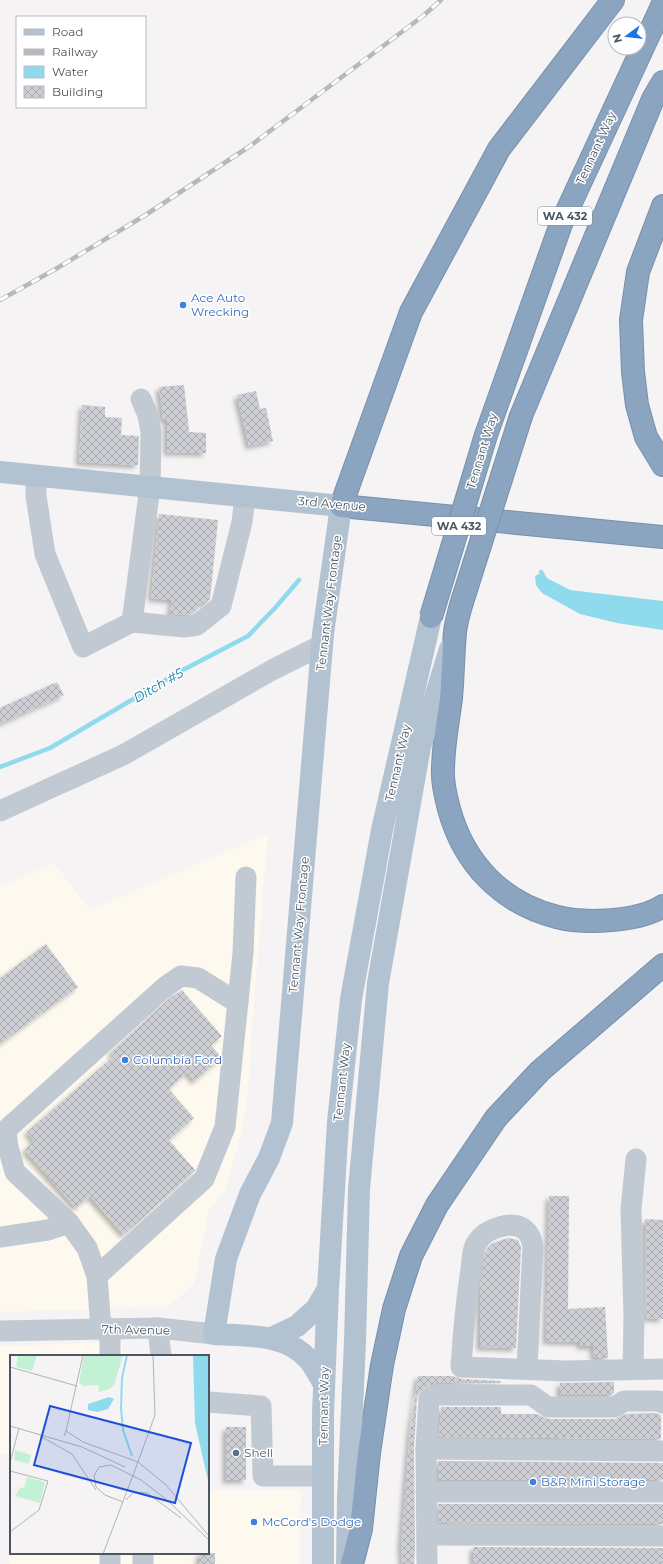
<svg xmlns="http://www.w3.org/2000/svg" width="663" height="1564" font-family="Montserrat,sans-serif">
	<defs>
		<pattern id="building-cross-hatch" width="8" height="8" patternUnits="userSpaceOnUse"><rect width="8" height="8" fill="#cdcfd5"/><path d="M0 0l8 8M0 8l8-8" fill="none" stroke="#a8abb0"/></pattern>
		<filter id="shadow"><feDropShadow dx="-3.5" dy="3.5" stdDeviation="2" flood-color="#0004"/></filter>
	</defs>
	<rect width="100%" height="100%" fill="#f5f3f3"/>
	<g fill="#fdf9ef">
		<polygon points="268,834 251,1039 249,1081 242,1130 225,1191 209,1210 194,1284 168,1307 0,1312 0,887 54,863 90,910"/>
		<polygon points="122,1342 122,1356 11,1356 11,1553 208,1553 208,1491 301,1490 300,1564 10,1564 11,1454 0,1454 0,1346"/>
	</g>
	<polygon fill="#90daee" points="539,574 570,590 663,601 663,630 617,623 580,614 542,593 536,585 535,576"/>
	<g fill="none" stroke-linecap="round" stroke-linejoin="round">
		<g stroke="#90daee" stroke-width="4.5">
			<polyline points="541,572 546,581"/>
			<polyline points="0,767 50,748 181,671 248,636 275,608 299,580"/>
		</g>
	</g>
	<g fill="url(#building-cross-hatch)" filter="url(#shadow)">
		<polygon points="184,385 189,432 206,433 206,453 167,452 167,419 163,420 159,387"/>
		<polygon points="256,391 260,409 266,408 273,441 249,446 237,395"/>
		<polygon points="82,405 105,407 105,417 122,418 121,435 139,436 138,465 79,462"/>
		<polygon points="159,514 218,520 210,599 204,604 199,604 198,609 192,614 184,615 170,614 172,600 151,598"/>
		<polygon points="57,682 64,695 0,724 0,708"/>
		<polygon points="46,944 78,987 0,1044 0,978"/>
		<polygon points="182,990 222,1036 211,1045 220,1056 220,1059 195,1081 187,1072 169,1089 194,1118 169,1140 195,1170 194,1172 124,1235 90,1196 76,1208 25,1150 34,1141 27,1132 114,1056 111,1052 172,996"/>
		<polygon points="549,1196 569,1196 568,1309 605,1307 608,1358 594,1358 593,1346 580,1346 580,1342 546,1341"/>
		<polygon points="645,1219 663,1220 663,1319 646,1318"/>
		<polygon points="508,1238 518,1240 521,1247 516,1348 480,1347 480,1288 485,1254 487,1249 493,1243"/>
		<polygon points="418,1376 453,1376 461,1379 501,1381 501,1383 436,1383 423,1389 419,1393 417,1398 414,1448 415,1548 414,1564 402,1564 401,1544 410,1432"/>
		<polygon points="614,1382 614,1393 611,1395 560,1395 560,1383"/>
		<polygon points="441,1407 501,1407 501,1414 537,1414 548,1419 615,1419 626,1414 656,1413 661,1415 661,1439 439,1437"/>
		<rect x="226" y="1427" width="20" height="53"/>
		<polygon points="438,1461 663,1463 663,1480 438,1480"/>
		<polygon points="438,1504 663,1504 663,1524 439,1523"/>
		<polygon points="473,1547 663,1548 663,1564 473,1564"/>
		<rect x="199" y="1553" width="16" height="11"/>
	</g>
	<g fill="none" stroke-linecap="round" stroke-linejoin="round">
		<defs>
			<g id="highway">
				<polyline points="613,0 499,149 411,312 341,506 663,537"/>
				<polyline points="663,206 638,272 631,320 633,372 637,405 646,437 663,465"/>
				<polyline points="521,416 653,99 663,82"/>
				<polyline points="486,435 561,224 663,4"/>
				<path d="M462,602C459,612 456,622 455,632C453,654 453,676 451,698C448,722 443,746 443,770C442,783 446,797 449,809C464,864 502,903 557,917C584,924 639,922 663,906"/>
				<polyline points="352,1564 361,1529 369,1453 382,1365 394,1309 411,1256 437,1205 496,1118 540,1071 663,965"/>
			</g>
		</defs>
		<use href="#highway" stroke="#7690ad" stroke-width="24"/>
		<g stroke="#c1cad2" stroke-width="21">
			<polyline points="36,476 36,496 45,554 83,647 132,622 184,627 197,625 221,606 242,522 245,496"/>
			<polyline points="132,622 150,487 151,432 148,415 141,399"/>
			<polyline points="0,811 123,755 272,670 322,645"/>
			<polyline points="69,1223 15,1172 8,1147 6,1130 165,987 181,976 198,978 238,1003"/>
			<polyline points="0,1237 48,1230 69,1223 87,1248 97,1276 101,1329"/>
			<polyline points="97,1276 204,1179 225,1127 243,953 246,877"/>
			<polyline points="110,1328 110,1356"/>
			<polyline points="158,1328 161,1356"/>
			<polyline points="0,1331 158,1328 214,1334"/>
			<path d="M527,1369L533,1246C532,1241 530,1234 525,1230C512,1219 485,1229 477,1242C472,1249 472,1261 471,1269C466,1302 463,1334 461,1367L566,1371L663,1369"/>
			<polyline points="633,1369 634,1317 631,1209 636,1159"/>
			<polyline points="208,1402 261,1406 263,1476 323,1476"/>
			<polyline points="426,1449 663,1451"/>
			<polyline points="426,1492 663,1492"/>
			<polyline points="427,1535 663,1536"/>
			<polyline points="110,1553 110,1564"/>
			<polyline points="143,1564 143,1553"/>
			<polyline points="427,1564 426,1449 429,1399 436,1395 531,1395 548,1407 615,1407 624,1401 659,1401 663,1403"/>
		</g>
		<g stroke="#b3c2d1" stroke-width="22">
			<path d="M0,472L341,506L323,634L282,1123L269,1158L250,1194L226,1259L214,1334C246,1336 286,1333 309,1360C315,1367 319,1376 324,1384"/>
			<polyline points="272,1338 297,1326 316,1309 328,1289"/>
			<polyline points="323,1564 323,1414 328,1289 338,1122 351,999 382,830 431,617"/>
			<polyline points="347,1564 348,1498 355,1342 359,1189 378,983 420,747 450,649"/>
		</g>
		<use href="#highway" stroke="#8ba5c1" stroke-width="22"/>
		<defs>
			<polyline id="rail" points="0,300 54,270 144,216 250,146 423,16 441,0"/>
		</defs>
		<use href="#rail" stroke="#b5b8bd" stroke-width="4.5"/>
		<use href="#rail" stroke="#fff" stroke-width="3" stroke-dasharray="9" stroke-linecap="butt"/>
		<defs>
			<g id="highway-bridge">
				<polyline points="462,602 521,416"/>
				<polyline points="431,617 486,435"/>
			</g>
		</defs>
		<use href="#highway-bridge" stroke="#7690ad" stroke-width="24" stroke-linecap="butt"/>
		<use href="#highway-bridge" stroke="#8ba5c1" stroke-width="22"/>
	</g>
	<g fill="#3f7fe0" stroke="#fff" stroke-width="1.5">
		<circle cx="183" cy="305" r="4"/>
		<circle cx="125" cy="1060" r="4"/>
		<circle cx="533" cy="1482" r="4"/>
		<circle cx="254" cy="1522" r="4"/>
	</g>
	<circle fill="#5c6f8a" stroke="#fff" stroke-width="1.5" cx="236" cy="1453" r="4"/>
	<g text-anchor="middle" stroke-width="3" stroke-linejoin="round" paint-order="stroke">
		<g fill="#fff" stroke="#808990" stroke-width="1">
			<rect x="538" y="207" width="54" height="18" rx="3"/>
			<rect x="432" y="517" width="54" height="18" rx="3"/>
		</g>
		<g font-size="11" font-weight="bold" fill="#4a5661">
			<text x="565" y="220">WA 432</text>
			<text x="459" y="530">WA 432</text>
		</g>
		<g font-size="12" fill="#4a5661" stroke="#fff">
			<text transform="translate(596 148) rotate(-65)" y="4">Tennant Way</text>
			<text transform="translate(482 451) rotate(-73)" y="4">Tennant Way</text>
			<text transform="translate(332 504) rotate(5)" y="4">3rd Avenue</text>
			<text transform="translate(329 603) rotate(-83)" y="4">Tennant Way Frontage</text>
			<text transform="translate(398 763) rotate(-77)" y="4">Tennant Way</text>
			<text transform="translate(299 925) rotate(-85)" y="4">Tennant Way Frontage</text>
			<text transform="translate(342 1082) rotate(-84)" y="4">Tennant Way</text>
			<text transform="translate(136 1330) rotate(1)" y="4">7th Avenue</text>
			<text transform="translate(324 1406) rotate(-89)" y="4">Tennant Way</text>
		</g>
		<g font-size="12" fill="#366cbe" stroke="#fff" text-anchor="start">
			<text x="191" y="302">Ace Auto<tspan x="191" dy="14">Wrecking</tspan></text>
			<text x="133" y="1064">Columbia Ford</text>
			<text x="541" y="1486">B&amp;R Mini Storage</text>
			<text x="262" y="1526">McCord's Dodge</text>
		</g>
		<g font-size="12" fill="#4e5e75" stroke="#fff" text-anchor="start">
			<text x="244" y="1457">Shell</text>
		</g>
		<g font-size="13" font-style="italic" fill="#0c7c9b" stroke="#fff">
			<text transform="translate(158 685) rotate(-30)" y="5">Ditch #5</text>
		</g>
	</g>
	<g transform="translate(10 1355)">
		<rect width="199" height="199" fill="#f5f3f3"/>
		<path d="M8,0H27L22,16L6,12ZM74,0H113L104,30L100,34L89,37L88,30L73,31L69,28ZM5,95L21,100L19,109L4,105ZM17,122L35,127L30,148L5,141L11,132L14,133Z" fill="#c3f1d5"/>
		<path d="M183,0H199V130L185,68ZM99,42L104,44L98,54L87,57L78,55V49Z" fill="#90daee"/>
		<path fill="none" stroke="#90daee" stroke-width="2" d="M117,0L112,23L111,53L113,75L122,101"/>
		<path fill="none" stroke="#b1b4b9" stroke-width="1" d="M0,12L67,31M0,71L72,92L115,112M56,76L73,0M30,81L62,99L86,135M54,81L56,76L73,87L128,107L145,60L143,0M0,108L9,73M0,116L38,126L29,155L0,177M116,145L124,137L137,138L171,163M113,147L95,140L86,132L84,121L89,112L101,110L131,125L157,145L199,185M93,199L128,107L156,130L199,181"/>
		<path fill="#1d4ed8" fill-opacity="0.15" stroke="#1d4ed8" stroke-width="2" d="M40,51L181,88L165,148L24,110Z"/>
		<rect width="199" height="199" fill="none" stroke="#4a5661" stroke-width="2"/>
	</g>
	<rect x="16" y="16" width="130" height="92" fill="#ffffff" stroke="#b7bbc0"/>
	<rect x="24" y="29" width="20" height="6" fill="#b3c2d1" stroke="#b7bbc0"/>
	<text x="52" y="36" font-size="12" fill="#4a5661">Road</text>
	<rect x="24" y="49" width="20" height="6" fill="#b5b8bd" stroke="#b7bbc0"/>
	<text x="52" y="56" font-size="12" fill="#4a5661">Railway</text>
	<rect x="24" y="66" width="20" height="12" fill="#90daee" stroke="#b7bbc0"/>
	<text x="52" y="76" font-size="12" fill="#4a5661">Water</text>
	<rect x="24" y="86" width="20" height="12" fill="url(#building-cross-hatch)" stroke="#b7bbc0"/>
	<text x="52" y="96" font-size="12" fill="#4a5661">Building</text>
	<g transform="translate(627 36) rotate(255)"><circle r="19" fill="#ffffff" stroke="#b7bbc0"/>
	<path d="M0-3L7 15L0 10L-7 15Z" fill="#1a73e8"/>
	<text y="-6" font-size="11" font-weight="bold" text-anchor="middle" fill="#4a5661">N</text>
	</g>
</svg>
